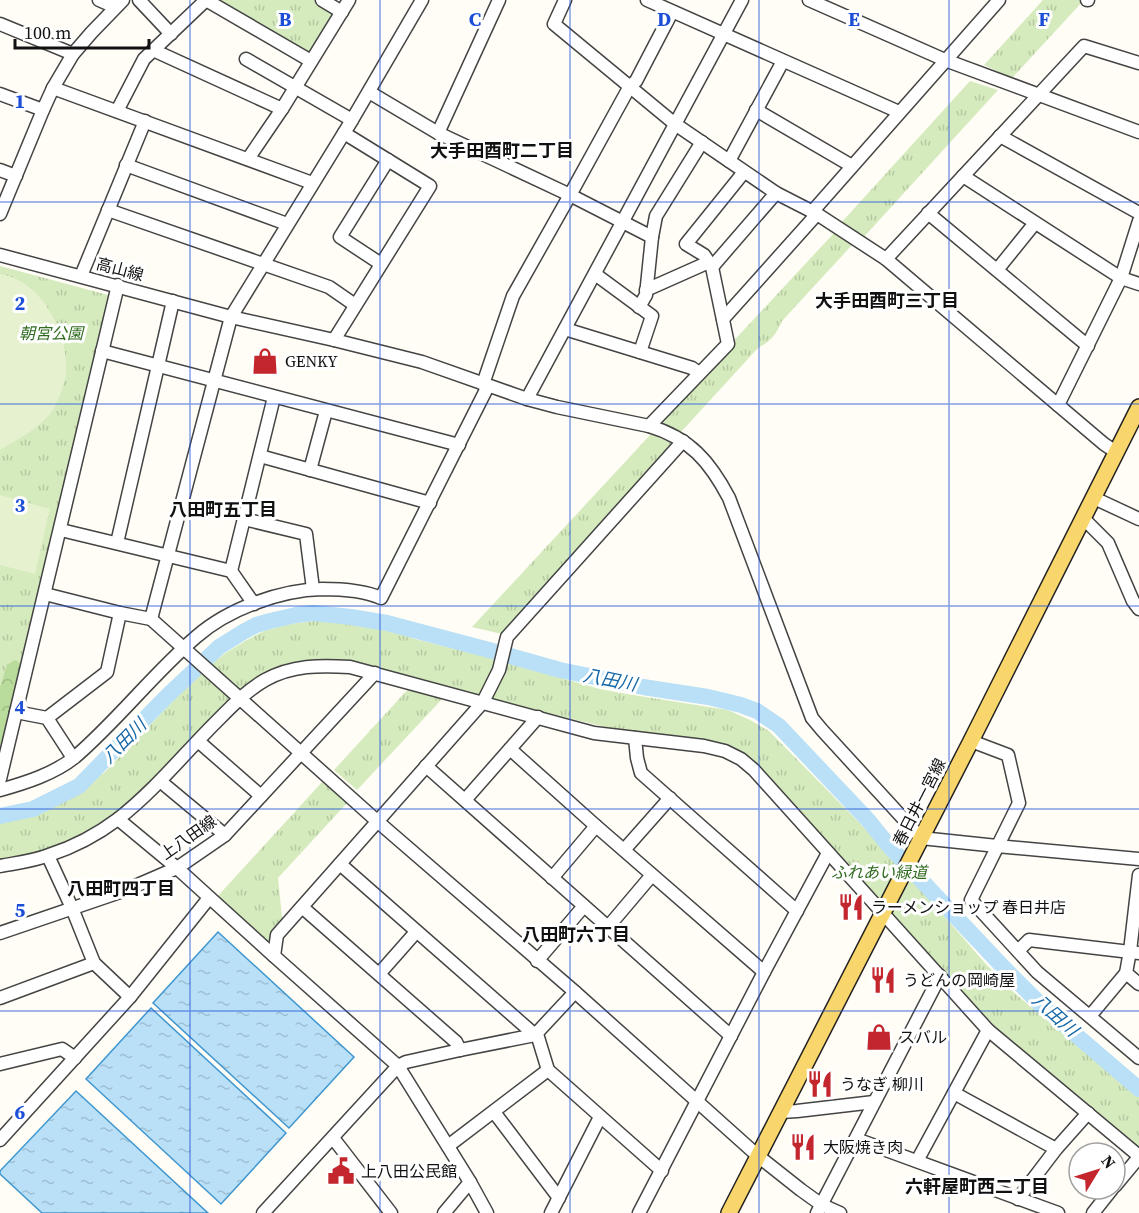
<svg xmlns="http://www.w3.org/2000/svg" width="1139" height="1213" font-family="'Source Serif 4','Noto Sans JP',serif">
	<defs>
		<pattern id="grass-tufts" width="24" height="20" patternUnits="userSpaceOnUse" patternTransform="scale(1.5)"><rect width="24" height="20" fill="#d5ebbd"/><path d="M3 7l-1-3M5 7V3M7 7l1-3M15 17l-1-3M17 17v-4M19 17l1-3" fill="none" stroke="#b6c8a1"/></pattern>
		<pattern id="forest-crowns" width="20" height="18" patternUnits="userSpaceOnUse" patternTransform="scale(1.5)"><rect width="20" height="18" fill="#b9dc9c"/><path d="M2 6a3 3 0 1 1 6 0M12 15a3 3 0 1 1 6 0" fill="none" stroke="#9ebc85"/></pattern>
		<pattern id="water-ripples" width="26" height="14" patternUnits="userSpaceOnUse" patternTransform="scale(1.5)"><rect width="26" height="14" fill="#b9e0f7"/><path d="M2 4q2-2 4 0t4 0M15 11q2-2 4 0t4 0" fill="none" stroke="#9ebfd3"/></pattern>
	</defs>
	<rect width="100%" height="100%" fill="#fffdf5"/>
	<g fill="url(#grass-tufts)">
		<polygon points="216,0 314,0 337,13 311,54"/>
		<polygon points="1043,0 1084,0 1012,78 984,65"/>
		<polygon points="970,81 998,90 862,239 840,224"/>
		<path d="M834,233L852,245L782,321C775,336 772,340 758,348L680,433L661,424L660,420Z"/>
		<polygon points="0,266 108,295 111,299 0,761"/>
		<polygon points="651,434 671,443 672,446 502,634 472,627"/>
		<polygon points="322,620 360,623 378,627 415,639 483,656 600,689 627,694 728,710 750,720 769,731 894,858 984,962 1011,990 1139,1097 1139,1150 991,1026 748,759 631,733 492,700 347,661 326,659 306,661 284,666 233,696 154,778 114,814 77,838 52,849 0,862 0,820 39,811 68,800 105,772 197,676 224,654 245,641 264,631 290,624"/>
		<polygon points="410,687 445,696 357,790 334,770"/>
		<polygon points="323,781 347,803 278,878 282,917 285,920 274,941 267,944 216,898"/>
	</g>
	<polygon fill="url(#forest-crowns)" points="16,660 22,665 0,757 0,687 7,665 13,661"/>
	<g fill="#e6f2cf">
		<path d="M0,274C42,281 69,333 66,373C65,384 59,398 54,408C43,427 18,439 0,450Z"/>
		<polygon points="0,495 50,509 35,574 0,565"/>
	</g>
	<g fill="url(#water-ripples)" stroke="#3f96cf" stroke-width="1.5">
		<polygon points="218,932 354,1057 289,1128 153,1003"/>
		<polygon points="151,1008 286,1133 221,1204 86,1079"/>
		<polygon points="76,1091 208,1213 42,1213 0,1174 0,1171"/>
	</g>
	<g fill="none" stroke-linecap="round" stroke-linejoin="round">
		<polyline stroke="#b9e0f7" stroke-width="16" points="0,816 33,809 79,786 166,697 219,647 243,632 256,625 270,621 296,615 313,613 351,617 387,623 489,650 560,670 643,687 708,697 741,705 757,711 779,726 868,820 889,846 1005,969 1041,1005 1139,1089"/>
		<defs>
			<g id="minor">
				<polyline points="99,0 115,7"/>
				<polyline points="139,0 171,34"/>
				<polyline points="206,0 311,61"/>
				<polyline points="322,0 342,12"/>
				<polyline points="565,0 554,24 675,124 776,193 817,214 886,259 1104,444 1116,452"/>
				<polyline points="647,0 899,112"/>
				<polyline points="809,0 945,60 1139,132"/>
				<polyline points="1087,0 1088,0"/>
				<polyline points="0,24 73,54"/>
				<polyline points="153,50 282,109"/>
				<polyline points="246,59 352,120"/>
				<polyline points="53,88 312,183"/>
				<polyline points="369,92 438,133 570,195 652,237"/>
				<polyline points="0,94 43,110"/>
				<polyline points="756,110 852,166"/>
				<polyline points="117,111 144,59 206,0"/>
				<polyline points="438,133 499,0"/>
				<polyline points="1000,136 1139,213"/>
				<polyline points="248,159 282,109 349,0"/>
				<polyline points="729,161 783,61"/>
				<polyline points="126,165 287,224"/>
				<polyline points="0,170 16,176"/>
				<polyline points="963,176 1121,278 1139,284"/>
				<polyline points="108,210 329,287 355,305"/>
				<polyline points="812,212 999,0"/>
				<polyline points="928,213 1088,346"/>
				<polyline points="0,214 43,110 53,88 73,54 92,32 123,0"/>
				<path d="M0,255L231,317L334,340L422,362L527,399L557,407L649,426C690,438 710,462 729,498L812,718L822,730L921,838L997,846L1139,859"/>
				<polyline points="886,259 1084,46 1139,63"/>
				<polyline points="381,264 340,237 388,160"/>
				<polyline points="712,267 776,193"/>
				<polyline points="997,270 1035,223"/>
				<polyline points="595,274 652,316 640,352"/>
				<polyline points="81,276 145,121"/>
				<polyline points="646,290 709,262"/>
				<polyline points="639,307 646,295 652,237 656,216 702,142"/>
				<polyline points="723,319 817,214"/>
				<polyline points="565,329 692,368 699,373"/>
				<polyline points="334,340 430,186 344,133"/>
				<polyline points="102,351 459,445"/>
				<polyline points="483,384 513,296 570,195 630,86 636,81 672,12"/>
				<polyline points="527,399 742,0"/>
				<polyline points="1058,405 1121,278 1139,221"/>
				<polyline points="649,426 728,344 712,267 704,255 686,244 744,172"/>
				<polyline points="260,456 430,503"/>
				<polyline points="310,470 326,411"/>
				<polyline points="1094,498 1139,519"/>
				<polyline points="244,519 306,534 313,589"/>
				<polyline points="1084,519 1108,543 1133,601 1139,609"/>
				<polyline points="61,530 231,571 254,604"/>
				<polyline points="117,543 173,301"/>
				<polyline points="231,571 274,397"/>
				<polyline points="45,594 120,613 151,619 377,821 575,992 758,1156 801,1190 822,1205 840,1213"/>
				<polyline points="151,619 231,317 352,120 422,0"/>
				<polyline points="16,712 47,718 73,758"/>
				<polyline points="47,718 107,672 120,613"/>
				<polyline points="635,738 637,758 641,773 797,911"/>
				<polyline points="198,741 261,796"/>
				<polyline points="971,741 1008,755 1019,803 971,900 1037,972 1139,1058"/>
				<polyline points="510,749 596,826 764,972"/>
				<polyline points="426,766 731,1036"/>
				<polyline points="0,779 118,285"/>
				<polyline points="160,781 225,835"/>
				<path d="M0,790C25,783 54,774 75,757C118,720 153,674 196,637C228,609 280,590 322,589C341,589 363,590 381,598L488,386"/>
				<polyline points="465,800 538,717"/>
				<polyline points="118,819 177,868 274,956 398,1066 470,1182 487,1213"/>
				<polyline points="624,850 670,798"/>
				<polyline points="48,856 72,908 94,963 130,997"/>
				<polyline points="340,864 535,1035"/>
				<path d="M0,866C16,863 34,861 49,855C74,847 98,834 118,819C154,791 184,754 216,722C231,707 246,691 265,680C292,665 320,665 350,667L594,733L704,746L725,751L741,759L754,770L988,1030L1139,1156"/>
				<polyline points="552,878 596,826"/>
				<polyline points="302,907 456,1042 460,1050"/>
				<polyline points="608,927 652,875"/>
				<polyline points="0,933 126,890 177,868 225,835 375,673"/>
				<polyline points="1018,951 1029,940 1139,953"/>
				<polyline points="274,956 277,935 483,702 499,670 507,637 683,441"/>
				<polyline points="537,961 584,906"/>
				<polyline points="1126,973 1139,984"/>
				<polyline points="379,974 416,932"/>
				<polyline points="0,998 94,963"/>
				<polyline points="1090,1016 1126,973 1130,951 1139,875"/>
				<polyline points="537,1034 548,1070 662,1171"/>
				<polyline points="0,1064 62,1049 75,1058"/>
				<polyline points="954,1093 1056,1149"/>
				<polyline points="494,1112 559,1198"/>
				<polyline points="781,1112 797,1111 874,1102"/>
				<polyline points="333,1138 391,1213"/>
				<polyline points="856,1139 1058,1213"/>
				<polyline points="0,1140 130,997 209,898"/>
				<polyline points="448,1146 548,1070"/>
				<polyline points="917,1161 988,1030"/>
				<polyline points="1115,1186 1139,1157"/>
				<polyline points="1018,1199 1056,1149 1088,1113"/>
				<polyline points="263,1213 398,1066 406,1062 460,1050 535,1035 575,992"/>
				<polyline points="444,1213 470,1182"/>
				<polyline points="551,1213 600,1117"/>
				<polyline points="639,1213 764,972 828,853"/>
				<polyline points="817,1213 940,976"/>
				<polyline points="1093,1213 1112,1189"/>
			</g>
			<polyline id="major" points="729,1213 971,741 1139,407"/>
		</defs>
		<use href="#minor" stroke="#444" stroke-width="15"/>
		<use href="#major" stroke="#222" stroke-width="18"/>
		<use href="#minor" stroke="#fff" stroke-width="12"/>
		<use href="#major" stroke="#f9d66b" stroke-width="15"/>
	</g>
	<path fill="none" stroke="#1d4ed8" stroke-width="1.5" stroke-opacity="0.55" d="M190,0V1213M380,0V1213M570,0V1213M759,0V1213M949,0V1213M0,202H1139M0,404H1139M0,606H1139M0,809H1139M0,1011H1139"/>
	<defs>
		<symbol id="shop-bare" viewBox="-9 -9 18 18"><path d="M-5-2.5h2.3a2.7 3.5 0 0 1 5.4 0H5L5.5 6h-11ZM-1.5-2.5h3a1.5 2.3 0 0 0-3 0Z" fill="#c4262e" stroke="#fff" stroke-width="2.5" paint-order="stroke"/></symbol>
		<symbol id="restaurant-bare" viewBox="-9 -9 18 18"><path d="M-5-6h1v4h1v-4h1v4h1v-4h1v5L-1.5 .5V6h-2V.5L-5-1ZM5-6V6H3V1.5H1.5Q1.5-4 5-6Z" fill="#c4262e" stroke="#fff" stroke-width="2.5" paint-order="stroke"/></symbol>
		<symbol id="civic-bare" viewBox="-9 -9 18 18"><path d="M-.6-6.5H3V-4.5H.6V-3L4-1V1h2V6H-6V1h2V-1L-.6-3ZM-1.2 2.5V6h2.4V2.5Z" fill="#c4262e" stroke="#fff" stroke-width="2.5" paint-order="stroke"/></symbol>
	</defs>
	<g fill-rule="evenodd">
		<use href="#shop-bare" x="246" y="342" width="38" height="38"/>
		<use href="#restaurant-bare" x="832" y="888" width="38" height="38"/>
		<use href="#restaurant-bare" x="864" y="961" width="38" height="38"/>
		<use href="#shop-bare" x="860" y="1018" width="38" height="38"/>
		<use href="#restaurant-bare" x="801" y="1065" width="38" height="38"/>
		<use href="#restaurant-bare" x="784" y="1128" width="38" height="38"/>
		<use href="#civic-bare" x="322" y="1152" width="38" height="38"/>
	</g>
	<g text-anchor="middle" stroke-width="6" stroke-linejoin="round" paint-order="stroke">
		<g font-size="16" fill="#111" stroke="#fff">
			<text transform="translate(120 269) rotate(15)" y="6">高山線</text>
			<text transform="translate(919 802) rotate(-63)" y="6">春日井一宮線</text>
			<text transform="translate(188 837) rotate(-35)" y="6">上八田線</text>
		</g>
		<g font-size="16" font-style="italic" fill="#2f6b1f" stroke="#fff">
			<text x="51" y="339">朝宮公園</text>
			<text x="879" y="878">ふれあい緑道</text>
		</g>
		<g font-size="16" fill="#111" stroke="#fff" text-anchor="start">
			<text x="285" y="367">GENKY</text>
			<text x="871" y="913">ラーメンショップ 春日井店</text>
			<text x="903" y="986">うどんの岡崎屋</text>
			<text x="899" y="1043">スバル</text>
			<text x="840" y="1090">うなぎ 柳川</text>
			<text x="823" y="1153">大阪焼き肉</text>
			<text x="361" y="1177">上八田公民館</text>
		</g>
		<g font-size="18" font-weight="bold" fill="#111" stroke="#fff">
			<text x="502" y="157">大手田酉町二丁目</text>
			<text x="887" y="307">大手田酉町三丁目</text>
			<text x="223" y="516">八田町五丁目</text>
			<text x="121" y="895">八田町四丁目</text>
			<text x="576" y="941">八田町六丁目</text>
			<text x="977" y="1193">六軒屋町西二丁目</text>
		</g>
		<g font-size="18" font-style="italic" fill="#1768a6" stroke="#fff">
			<text transform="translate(610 680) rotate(11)" y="6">八田川</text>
			<text transform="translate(124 741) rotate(-45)" y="6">八田川</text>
			<text transform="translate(1055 1015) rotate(42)" y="6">八田川</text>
		</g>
	</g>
	<g font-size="20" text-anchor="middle" font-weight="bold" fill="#1d4ed8" stroke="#fff" stroke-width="6" stroke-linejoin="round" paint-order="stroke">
		<text x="285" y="26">B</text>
		<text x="475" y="26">C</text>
		<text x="664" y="26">D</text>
		<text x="854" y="26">E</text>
		<text x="1044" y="26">F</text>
		<text x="20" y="108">1</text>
		<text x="20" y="310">2</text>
		<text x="20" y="512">3</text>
		<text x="20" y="714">4</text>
		<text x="20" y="917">5</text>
		<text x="20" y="1119">6</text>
	</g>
	<g transform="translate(1097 1171) rotate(52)"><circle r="28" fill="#ffffff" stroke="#a0a0a0" stroke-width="1.5"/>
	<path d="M0-4.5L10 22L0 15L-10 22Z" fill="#c4262e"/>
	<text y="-9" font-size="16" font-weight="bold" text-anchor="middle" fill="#111111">N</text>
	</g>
	<path d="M15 39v9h134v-9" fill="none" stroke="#111111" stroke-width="3"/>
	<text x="24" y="39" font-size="18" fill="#111111" stroke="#ffffff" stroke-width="4.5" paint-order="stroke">100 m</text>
</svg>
